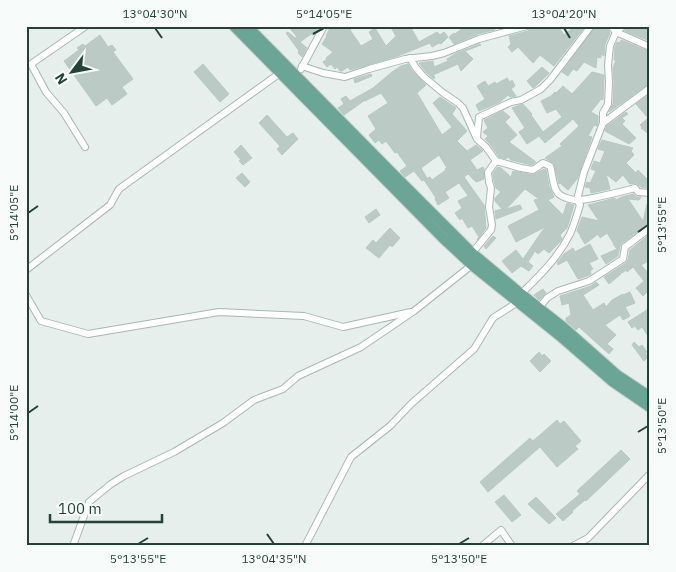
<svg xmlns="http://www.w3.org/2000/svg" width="676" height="572" font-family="'IBM Plex Sans',sans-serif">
	<rect width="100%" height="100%" fill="#e6efeb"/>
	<g fill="#bbcac4" stroke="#b8c9c2">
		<polygon points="288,26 312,26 317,29 313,35 311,34 300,42 307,48 302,57 298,53 299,51 286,33 288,32 295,38 297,37"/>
		<polygon points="331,26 354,26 350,30 361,46 373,39 369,32 375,28 386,46 396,36 390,26 410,26 419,42 437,32 440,35 444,32 448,37 441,44 439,43 432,47 430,43 398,56 350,70 348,67 342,71 340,71 337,67 335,69 331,64 327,67 323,62 327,59 326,58 333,52 322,44 327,36 326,36"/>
		<polygon points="466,26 498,26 494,30 478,34 454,44 449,37 454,33 455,34"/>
		<polygon points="534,26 558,26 564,35 575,26 585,26 554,66 540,55 533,63 518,47 512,52 508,47 511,44 509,36 528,31"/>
		<polygon points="596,26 606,26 610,33 605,44 604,56 601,54 601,58 597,57 596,68 584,62 577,71 573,69 568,76 562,72"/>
		<polygon points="628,26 650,26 650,41 625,31"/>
		<polygon points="100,35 108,47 112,45 116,50 113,52 133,79 122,87 127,94 112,105 107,98 96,106 64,61 79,50 77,48 83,44 85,46"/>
		<polygon points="621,40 650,52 650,83 609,112 613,104 614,82 613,68 616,60 614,60 615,47 617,42 620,43"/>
		<polygon points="480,44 481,45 465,51 473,59 461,71 458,64 433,75 435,77 434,79 427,73 419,63 433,61 434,67 448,61 447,59 457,53"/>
		<polygon points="203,64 229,94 220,102 194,72"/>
		<polygon points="408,64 412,71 426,85 417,93 442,135 452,127 433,103 440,97 456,108 452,114 467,131 457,141 467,151 476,145 483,151 470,160 477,170 483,167 484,169 484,179 476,182 468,174 464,177 484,205 486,228 477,240 479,237 472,226 468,228 462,218 460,220 455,213 462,208 458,201 468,196 467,194 459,183 445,192 449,198 438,205 435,199 436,198 424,180 430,177 432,180 446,170 445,169 447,168 439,155 421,168 427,178 422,181 414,171 405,177 400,171 407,166 397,152 395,153 386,141 382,144 379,140 375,143 369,135 376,129 368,116 388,103 381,93 365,101 365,100 344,115 338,108 344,104 341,99 346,96 350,101 373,88 392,72 401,66"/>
		<polygon points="542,67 549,73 536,86 533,88 527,81"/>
		<polygon points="592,72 604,75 603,100 601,99 591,112 598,116 598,122 597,126 594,125 588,136 592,137 577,179 568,190 560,183 559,184 554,163 545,158 562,146 560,144 579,126 573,119 545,143 539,136 527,144 519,132 525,128 512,108 523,104 532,114 531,115 543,132 562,117 556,109 547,113 541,101 551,96 555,92 556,93 563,86 572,94"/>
		<polygon points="371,74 372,76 355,83 354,79"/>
		<polygon points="507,78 510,82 512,80 515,86 511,89 516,96 510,97 508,95 500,102 479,111 476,105 485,99 477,86 485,81 488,86 495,82 496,84"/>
		<polygon points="650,94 650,135 641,128 642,127 640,125 648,118 636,104"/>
		<polygon points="503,111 510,117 505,122 517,135 509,142 536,162 532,165 511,160 508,157 506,159 499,157 490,144 485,139 488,136 483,132 488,128 484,120"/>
		<polygon points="626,112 628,114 622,118 625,121 622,124 636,138 629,144 605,131 607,126"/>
		<polygon points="267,115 287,137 293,133 298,139 282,155 277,149 280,146 259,123"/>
		<polygon points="602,140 633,148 631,151 634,155 626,163 636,173 638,170 650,182 648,188 641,187 636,183 630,184 623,175 616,182 606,174 610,189 591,193 590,188 585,187 587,182 590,183 596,171 591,169 594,161 600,163 605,151 598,149"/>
		<polygon points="241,145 252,158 243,165 239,161 241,160 234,152"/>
		<polygon points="498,167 501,168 511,177 513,171 533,175 544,169 546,170 549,186 554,197 548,200 563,215 567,203 574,205 567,228 560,235 562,238 561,241 549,253 544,249 538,254 535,251 528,262 533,266 529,271 521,266 512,273 502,261 516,250 523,259 545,227 516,242 508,226 539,210 534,200 539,199 525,189 506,209 520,205 522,209 496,219 495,211 502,209 495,201 495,198 501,192 496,188 494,181 493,173"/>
		<polygon points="242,173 250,182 245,187 236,178"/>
		<polygon points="633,194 636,197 641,197 639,200 628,199 643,221 647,204 650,205 650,223 622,243 620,246 618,256 606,264 601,256 617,249 613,244 614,244 607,233 600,238 598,234 585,244 580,236 581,236 577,231 582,217 599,221 588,205 615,198 616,200 622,197"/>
		<polygon points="376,209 380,215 369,223 365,217"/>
		<polygon points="390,228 400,238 392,247 390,245 379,258 366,248 373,240 376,243"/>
		<polygon points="650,234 650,260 641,265 650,275 650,289 643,296 636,288 644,281 633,267 627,272 626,270 622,273 619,271 621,274 609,284 604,277 626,263 628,260 630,250"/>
		<polygon points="493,236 496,238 486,249 484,246"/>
		<polygon points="590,244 598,259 589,263 593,269 590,271 591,274 587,276 578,279 567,260 558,265 557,263 564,254 573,248 575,252"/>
		<polygon points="596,282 599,285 583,295 593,310 604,303 606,307 612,300 623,294 623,295 630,292 635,303 625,307 630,316 623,320 620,315 605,325 616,335 607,344 613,349 609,354 579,327 576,330 566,321 566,318 571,315 569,303 562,305 560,296 591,286"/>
		<polygon points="543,289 546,293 539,300 534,295"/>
		<polygon points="650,308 650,339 642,327 638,330 635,326 632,328 628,322"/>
		<polygon points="634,342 639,347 642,345 647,352 645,353 648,357 644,361 632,345"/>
		<polygon points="539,352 542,356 544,354 551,361 540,372 530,361"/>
		<polygon points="557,420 560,424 564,421 581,441 575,446 578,449 557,467 540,447 488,492 480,482 530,438 533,441"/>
		<polygon points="621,450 630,459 586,501 585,500 572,511 573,512 563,521 556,514 580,494 577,491"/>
		<polygon points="504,495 521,515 512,522 495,502"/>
		<polygon points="536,497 556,518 549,524 528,504"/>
	</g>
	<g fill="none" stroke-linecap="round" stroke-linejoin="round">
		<defs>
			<g id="minor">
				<polyline points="611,26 616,32 650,47"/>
				<path d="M410,58L416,68L424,77L442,92L458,103L463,108L477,139L486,147L496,161L521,168L533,170L543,163L550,166C553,174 552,188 559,194C563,198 573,200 577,200C582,200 588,199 593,198C607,195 621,192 635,188L638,192L650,193"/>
				<polyline points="302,66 323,73 345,77 369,69 405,59 432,56 444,53 479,39 527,26"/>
				<polyline points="301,69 324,26"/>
				<polyline points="603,123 650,88"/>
				<polyline points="477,137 479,117 511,102 521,100 541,89 550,80 591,26"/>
				<polyline points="85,147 64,113 46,92 31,64 86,26"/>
				<polyline points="472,253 491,230 492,225 489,207 491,188 489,182 488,172 496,161"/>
				<polyline points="26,270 110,205 119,189 280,73"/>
				<path d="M521,294C540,275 558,258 570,234C574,225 577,215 580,205L577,200L584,172L603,123V113L608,104L609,82L608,65L610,46L616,32L623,26"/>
				<polyline points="26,295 41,321 88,334 219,312 304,316 343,327 411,312"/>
				<polyline points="539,308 547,298 558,291 589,281 623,259 625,247 650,228"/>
				<polyline points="73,546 89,502 111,484 124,476 174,452 223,423 254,400 283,389 298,376 361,347 414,311 472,265"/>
				<polyline points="305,546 351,457 390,426 411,404 474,349 493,318 518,302"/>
				<polyline points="482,546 501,530 512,546"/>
				<polyline points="573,546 588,538 650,474"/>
			</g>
			<g id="primary">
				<polyline points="234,26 443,238 472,265 559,335 612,381 650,407"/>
				<polyline points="247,26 394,175 472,253 521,294 564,328 617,375 650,397"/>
			</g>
		</defs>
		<use href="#minor" stroke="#a8b8b2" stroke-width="8"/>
		<use href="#primary" stroke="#c2cac8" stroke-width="12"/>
		<use href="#minor" stroke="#fff" stroke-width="6"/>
		<use href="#primary" stroke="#6aa596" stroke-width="10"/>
	</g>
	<path fill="none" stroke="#24423a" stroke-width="2" d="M155,28L162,38M564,28L570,38M313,34L324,28M28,213L38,206M638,232L648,225M28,413L38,406M638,432L648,426M267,534L274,544M138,544L148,538M459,544L469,538"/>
	<rect width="676" height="572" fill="none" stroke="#f7fbf9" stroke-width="55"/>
	<g transform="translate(72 72) rotate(238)" stroke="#f7fbf9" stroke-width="4" paint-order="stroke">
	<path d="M0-4L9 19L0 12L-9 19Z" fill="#24423a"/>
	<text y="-8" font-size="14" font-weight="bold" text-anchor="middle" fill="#24423a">N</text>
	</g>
	<path d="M50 514v8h112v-8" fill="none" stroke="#24423a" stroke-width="2.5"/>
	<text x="58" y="514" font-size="15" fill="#24423a" stroke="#f7fbf9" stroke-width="4" paint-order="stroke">100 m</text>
	<rect x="28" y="28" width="620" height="516" fill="none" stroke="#24423a" stroke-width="2"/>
	<g font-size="12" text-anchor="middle" fill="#24423a">
		<text x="155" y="18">13°04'30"N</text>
		<text x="324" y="18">5°14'05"E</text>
		<text x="564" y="18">13°04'20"N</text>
		<text transform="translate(14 213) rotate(-90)" y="4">5°14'05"E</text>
		<text transform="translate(662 225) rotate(-90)" y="4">5°13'55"E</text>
		<text transform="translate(14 413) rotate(-90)" y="4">5°14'00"E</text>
		<text transform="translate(662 426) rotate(-90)" y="4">5°13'50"E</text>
		<text x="138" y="563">5°13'55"E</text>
		<text x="274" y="563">13°04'35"N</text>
		<text x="459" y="563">5°13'50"E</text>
	</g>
</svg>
